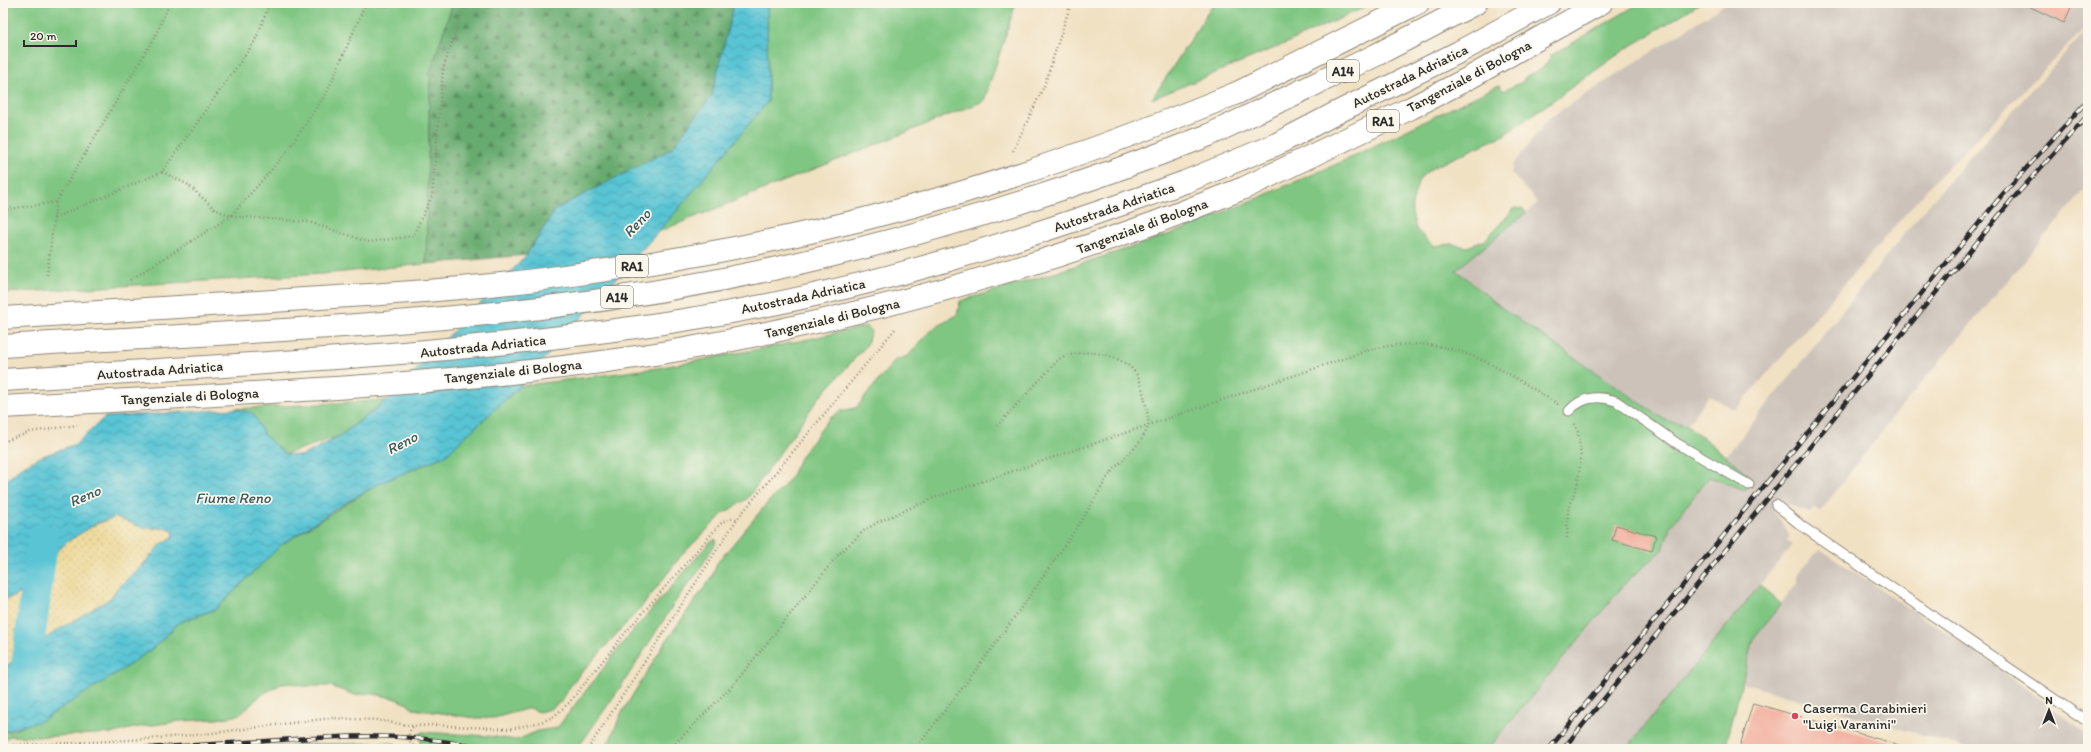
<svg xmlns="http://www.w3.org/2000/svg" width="2091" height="752" font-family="Itim,sans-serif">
	<defs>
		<pattern id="forest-firs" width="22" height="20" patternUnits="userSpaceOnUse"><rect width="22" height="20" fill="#67ab70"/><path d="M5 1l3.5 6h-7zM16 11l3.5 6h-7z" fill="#558b5c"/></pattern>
		<pattern id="sand-dots" width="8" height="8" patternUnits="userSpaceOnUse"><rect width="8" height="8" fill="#eeda9e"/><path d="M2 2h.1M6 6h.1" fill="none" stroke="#cb8" stroke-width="1.8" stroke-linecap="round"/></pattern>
		<pattern id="water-waves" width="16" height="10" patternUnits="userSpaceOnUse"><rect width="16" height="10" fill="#59c4d4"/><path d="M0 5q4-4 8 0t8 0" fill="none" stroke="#4a9fac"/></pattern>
	</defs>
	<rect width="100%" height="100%" fill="#fbf7ec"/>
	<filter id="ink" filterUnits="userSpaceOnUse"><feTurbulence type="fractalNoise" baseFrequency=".025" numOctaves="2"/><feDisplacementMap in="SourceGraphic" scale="8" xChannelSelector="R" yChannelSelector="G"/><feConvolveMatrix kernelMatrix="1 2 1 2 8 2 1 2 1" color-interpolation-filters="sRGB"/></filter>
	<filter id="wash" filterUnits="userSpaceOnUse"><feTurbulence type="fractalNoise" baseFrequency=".012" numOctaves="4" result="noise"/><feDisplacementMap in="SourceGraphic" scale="16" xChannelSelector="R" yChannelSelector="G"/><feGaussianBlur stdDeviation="0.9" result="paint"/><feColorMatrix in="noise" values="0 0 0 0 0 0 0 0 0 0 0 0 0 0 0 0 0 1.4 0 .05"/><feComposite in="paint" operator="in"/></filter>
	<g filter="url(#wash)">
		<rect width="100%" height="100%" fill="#f1e1c3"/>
		<g fill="#ccc2b9">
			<polygon points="1727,3 2088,3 2088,25 1929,187 1735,410 1709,395 1687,425 1665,420 1502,308 1456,269 1538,203 1511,173 1513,165 1548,119"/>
			<polygon points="2088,29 2088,185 1896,413 1820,512 1815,507 1810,513 1780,500 1773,510 1790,535 1787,540 1792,545 1626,749 1488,749 1627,581 1663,550 1670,527 1709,477 1744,490 1749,485 1753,480 1742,469 1726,456 1914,222 1970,157"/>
			<polygon points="1820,549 1986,659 2088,735 2088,749 1971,749 1742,683 1753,639 1797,583 1797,574"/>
		</g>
		<g fill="#7fc682" stroke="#557856">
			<polygon points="3,3 453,3 430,73 426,264 322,274 3,293"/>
			<polygon points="767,3 1016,3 984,101 655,233 675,213 768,101"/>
			<polygon points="1214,3 1374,3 1282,45 1152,99"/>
			<polygon points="1640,3 1700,3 1620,53 1504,135 1436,166 1424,174 1418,182 1412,205 1412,213 1416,229 1433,246 1452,244 1467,247 1485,240 1515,208 1523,209 1526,213 1456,270 1502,308 1665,420 1687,425 1742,469 1753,480 1745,490 1709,477 1670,527 1663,550 1627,581 1488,749 602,749 610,740 621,714 666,641 712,577 717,563 769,501 784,486 792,475 801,456 829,419 840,411 856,408 895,360 908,356 931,330 957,315 960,301 1051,274 1185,229 1339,163 1499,85 1503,91 1524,81 1524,78 1543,68 1552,55"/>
			<polygon points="867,326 871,332 866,346 818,399 748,498 723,514 681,556 644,604 572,683 562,701 550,709 539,712 530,708 494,718 475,718 413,709 406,703 393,698 369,693 355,695 330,686 302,686 291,683 281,684 261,695 242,713 235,716 217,719 180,721 133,728 115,733 34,737 10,736 3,741 3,732 12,731 55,712 153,648 180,622 216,609 281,545 376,485 444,456 520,386 657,368 786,344"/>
			<polygon points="386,400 340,436 285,454 235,409"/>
			<polygon points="715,539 717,541 698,572 679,596 624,682 577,749 426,749 421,744 419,734 422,732 489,736 517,740 538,731 557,728 626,639 710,542"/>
			<polygon points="1760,585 1781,604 1753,639 1725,749 1626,749"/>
			<polygon points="379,743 395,743 401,749 234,749 314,744"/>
		</g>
		<polygon fill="url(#forest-firs)" stroke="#496b4e" points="453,3 734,3 712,95 671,149 556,209 526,255 426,264 430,73"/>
		<path fill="url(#sand-dots)" stroke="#8c8264" d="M116,517L144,528H166L174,532L173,537C157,546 153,554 141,566C131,577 119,585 111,598L3,668V601C11,597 21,594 28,589C39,582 41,571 47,562C63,540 90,525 116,517Z"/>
		<polygon fill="url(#water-waves)" stroke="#427880" points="734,3 767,3 768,101 675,213 520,386 444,456 376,485 337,508 281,545 216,609 180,622 153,648 128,666 43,720 3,732 3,668 58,630 111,598 117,588 142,566 160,545 173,537 174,532 166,528 144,528 116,517 97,523 67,542 47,562 38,580 29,589 3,601 3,484 20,468 40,457 76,444 105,417 235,409 253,413 264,435 285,454 302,456 340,436 387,400 526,256 556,209 671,149 712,95"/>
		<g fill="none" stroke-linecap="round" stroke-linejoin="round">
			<polyline stroke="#59c4d4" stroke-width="31" points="3,700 23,691 43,539"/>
		</g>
		<g id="blocks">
			<g fill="#f2af9e">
				<polygon points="2022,3 2073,3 2064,23"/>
				<polygon points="1616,525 1656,536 1652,551 1612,540"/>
				<polygon points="1753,703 1899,745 1898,749 1739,749"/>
			</g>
		</g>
	</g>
	<g filter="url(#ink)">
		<use href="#blocks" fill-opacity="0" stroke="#8e8677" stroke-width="1"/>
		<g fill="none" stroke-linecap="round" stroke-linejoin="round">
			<defs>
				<g id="lane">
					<path d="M1569,411C1581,397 1598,395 1616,401L1678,444L1749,485"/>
					<polyline points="1776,505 1803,527 2088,722"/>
				</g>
				<g id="highway">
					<polyline points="1237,93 1418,3"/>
					<polyline points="1209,135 1376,55 1476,3"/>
					<polyline points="1185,182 1277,144 1338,112 1459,52 1549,3"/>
					<polyline points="1157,222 1244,188 1411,108 1471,77 1601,3"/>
				</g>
			</defs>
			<use href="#lane" stroke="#8e8677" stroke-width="11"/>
			<use href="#highway" stroke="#8e8677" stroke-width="24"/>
			<g stroke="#8e8677" stroke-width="2.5" stroke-dasharray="1 3" stroke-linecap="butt">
				<polyline points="1013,151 1044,86 1071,3"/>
				<polyline points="162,172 187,184 215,209 231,216 285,154 327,92 366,3"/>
				<polyline points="3,210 56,202 154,38 170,3"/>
				<polyline points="54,218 162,172 255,41 270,3"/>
				<polyline points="47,275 56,202"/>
				<polyline points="130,280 231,216 309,222 369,242 413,236 432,196 443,69 465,3"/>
				<polyline points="3,442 30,432 77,425"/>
				<polyline points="1567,538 1568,511 1578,482 1581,457 1578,432 1574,422"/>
				<path d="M413,727C405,735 409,742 416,749"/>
				<polyline points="13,745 73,743 146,739 204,734 331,718 376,720 413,726 434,725 510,729 541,722 553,717 569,703 625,633 722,522 729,519 737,519"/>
				<polyline points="588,749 737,519 895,329"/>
				<path d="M670,749L733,685L838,555L865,530L878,522L931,499L1369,350C1448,330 1495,365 1559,405"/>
				<path d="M915,749C972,677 1026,603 1077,527C1088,512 1097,494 1107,478C1119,460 1141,448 1148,426C1150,421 1142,385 1139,379C1136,371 1126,362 1117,359C1098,351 1078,350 1059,359L997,426"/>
			</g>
			<use href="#lane" stroke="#fff" stroke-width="9"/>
			<use href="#highway" stroke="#fff" stroke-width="22"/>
			<defs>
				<g id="rail">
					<path d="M127,749C174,746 220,744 267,741C339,736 413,731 484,749"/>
					<polyline points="1549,749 2002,195 2088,100"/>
					<polyline points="1563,749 2010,202 2088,115"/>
				</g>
			</defs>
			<use href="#rail" stroke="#2b2b2b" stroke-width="4.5"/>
			<use href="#rail" stroke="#fbf7ec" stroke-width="3" stroke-dasharray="9" stroke-linecap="butt"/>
			<defs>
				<g id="highway-bridge">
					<path d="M3,318C98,312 193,306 288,300C383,294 478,289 572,275C704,257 835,230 963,192C1056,164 1147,130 1237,93"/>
					<path d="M3,346C182,335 362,329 540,308C771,281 994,220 1209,135"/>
					<path d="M3,380C239,364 475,355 708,316C871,289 1029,238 1185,182"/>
					<path d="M3,407C230,393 460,388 685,349C846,320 1003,277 1157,222"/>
				</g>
			</defs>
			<use href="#highway-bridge" stroke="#8e8677" stroke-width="24" stroke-linecap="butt"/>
			<use href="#highway-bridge" stroke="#fff" stroke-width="22"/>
		</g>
	</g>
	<circle fill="#d1495b" stroke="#fbf7ec" stroke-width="1.5" cx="1795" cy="716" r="4"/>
	<g text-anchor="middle" stroke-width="3.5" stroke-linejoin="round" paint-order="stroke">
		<g fill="#fbf7ec" stroke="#696865" stroke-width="1">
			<rect x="1327" y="60" width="32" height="22" rx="3"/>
			<rect x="1367" y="110" width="32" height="22" rx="3"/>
			<rect x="616" y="255" width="32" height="22" rx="3"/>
			<rect x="601" y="286" width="32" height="22" rx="3"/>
		</g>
		<g font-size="13" font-weight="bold" fill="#2b2b2b">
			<text x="1343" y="76">A14</text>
			<text x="1383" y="126">RA1</text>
			<text x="632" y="271">RA1</text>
			<text x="617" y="302">A14</text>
		</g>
		<g font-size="14" fill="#2b2b2b" stroke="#fbf7ec">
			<text transform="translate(1410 76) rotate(-26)" y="5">Autostrada Adriatica</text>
			<text transform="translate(1469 76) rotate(-28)" y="5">Tangenziale di Bologna</text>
			<text transform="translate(1114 207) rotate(-19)" y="5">Autostrada Adriatica</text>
			<text transform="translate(1142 226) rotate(-20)" y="5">Tangenziale di Bologna</text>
			<text transform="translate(803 296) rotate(-12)" y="5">Autostrada Adriatica</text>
			<text transform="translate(832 318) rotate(-13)" y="5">Tangenziale di Bologna</text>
			<text transform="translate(483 346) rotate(-6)" y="5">Autostrada Adriatica</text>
			<text transform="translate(160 370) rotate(-4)" y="5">Autostrada Adriatica</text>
			<text transform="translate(513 371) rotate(-6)" y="5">Tangenziale di Bologna</text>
			<text transform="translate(190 396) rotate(-3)" y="5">Tangenziale di Bologna</text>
		</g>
		<g font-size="14" fill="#2b2b2b" stroke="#fbf7ec" text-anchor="start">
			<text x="1803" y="713">Caserma Carabinieri<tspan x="1803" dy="16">"Luigi Varanini"</tspan></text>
		</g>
		<g font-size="15" font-style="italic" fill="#39595e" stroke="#fbf7ec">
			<text transform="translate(637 223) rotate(-47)" y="5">Reno</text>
			<text transform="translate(402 443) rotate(-27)" y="5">Reno</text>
			<text transform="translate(85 496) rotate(-23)" y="5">Reno</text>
			<text x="233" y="503">Fiume Reno</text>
		</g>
	</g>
	<rect width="2091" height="752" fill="none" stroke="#fbf7ec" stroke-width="16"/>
	<g transform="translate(2049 710)" stroke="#fbf7ec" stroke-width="3" paint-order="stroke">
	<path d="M0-3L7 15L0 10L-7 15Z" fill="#2b2b2b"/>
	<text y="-6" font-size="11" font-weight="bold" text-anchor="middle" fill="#2b2b2b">N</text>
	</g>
	<path d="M24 40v6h52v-6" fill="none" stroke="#2b2b2b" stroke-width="2"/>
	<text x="30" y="40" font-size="12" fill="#2b2b2b" stroke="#fbf7ec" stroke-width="3" paint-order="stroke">20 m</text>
</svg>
